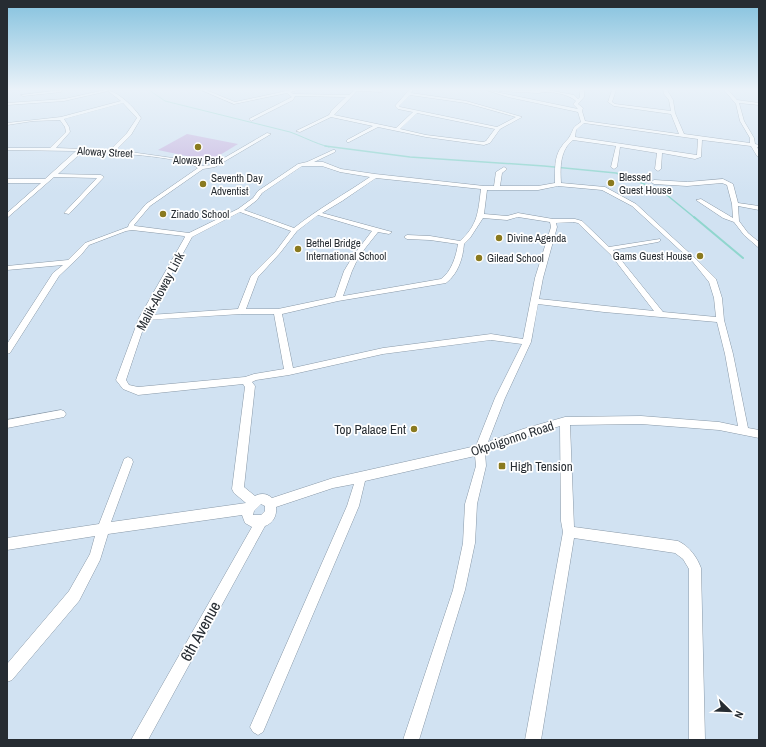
<svg xmlns="http://www.w3.org/2000/svg" width="766" height="747" font-family="'Archivo Narrow',sans-serif">
	<rect width="100%" height="100%" fill="#d1e2f2"/>
	<polygon fill="#c8b6e0" points="187,134 238,144 210,161 158,150"/>
	<g fill="none" stroke-linecap="round" stroke-linejoin="round">
		<path stroke="#90d6ce" stroke-width="1" d="M149,90L165,101L290,132C304,137 314,143 329,147"/>
		<polyline stroke="#90d6ce" stroke-width="1.5" points="325,146 410,157 544,166 616,173 662,191 695,218"/>
		<polyline stroke="#90d6ce" stroke-width="2" points="694,217 743,258"/>
		<defs>
			<g id="street">
				<polygon points="62,90 61,92 23,96 21,95"/>
				<path d="M105,90C117,90 135,108 141,118L131,135L116,150L187,160L196,162L202,166L212,165L267,133L271,134L215,167L203,169L150,206L134,225L135,226L189,233L238,209L253,198L258,191L298,164L307,162L333,150H335V152L314,162H323L341,169L375,174L484,186H494L496,172L504,167L507,169L502,173L500,186H538L555,183C555,170 554,156 562,146C564,142 568,140 570,136C575,127 571,129 581,122L578,112L508,97L486,90L578,109L573,104L576,101C569,94 548,90 539,93L499,91L547,90L574,95L578,99L580,97V90H584V97L578,104L583,108L582,111L585,121L679,134L671,114L614,106L608,102L612,90H616L612,102L615,104L671,111L669,100L664,94L663,90H667L673,100L675,113L684,134L750,143V138L740,121L736,104L724,90H728L737,100L759,103V105L739,103L744,121L754,138L755,144L759,145V147H757L759,151V157L757,156L751,146L702,140L701,157L695,159L662,153L661,169L658,171L655,169L657,153L620,147L617,167L614,169L611,167L616,146L573,140C560,150 560,167 561,183L605,187L636,204L697,260L716,279L722,298L724,320L733,354L748,428L759,430V438L719,430L641,424L570,425L574,527L678,541C689,546 697,557 701,568L705,740H689V569L683,559L675,553L574,538L541,740H525L563,532L561,521L560,426L525,437L485,452L486,466L477,504L475,543L465,590L419,740H403L453,590L463,543L465,504L476,466L475,456L365,481L359,506L263,732L258,735L253,732L250,727L347,506L354,484L333,488L276,507C277,516 273,523 265,526L148,740H131L252,527L245,523L242,515L108,534L100,560L79,601L12,680L7,682V664L69,591L90,554L95,536L7,550V538L99,524L123,462L124,459L128,457L132,459L133,462L111,522L246,503L234,493L232,489L245,387L243,384L138,395L123,389L116,380L139,318L185,237L184,236L132,230L126,231L89,245L81,255L59,276L10,353L7,354V344L53,273L63,265L7,270V266L68,260L85,243L128,227L129,224L146,204L198,168C183,156 104,152 82,152L58,174L101,175L104,177L69,214L64,213L97,178L54,177L7,218V213L41,183H7V179H45L76,151L7,150V148H50L66,132L65,127L60,120L33,121L7,125V123L61,117L121,101L108,91L64,101L7,105V103L64,99ZM123,103L137,118L127,133L110,150L56,148L70,132L69,127L64,119ZM584,123L698,139L697,155L575,137L576,130ZM302,166H322L340,172L370,177C345,194 318,209 294,228L244,210L257,200L262,193ZM376,178L481,189C478,212 478,225 460,241L430,236L407,235L404,237L407,239L430,240L458,244C456,257 451,272 441,279L343,296L352,271L359,256L378,232L389,234L392,232L322,213L342,201ZM558,186L602,190L632,206L693,262L709,282L714,298L716,317L663,312L613,250L658,242L660,241V239L609,247L582,221L575,219H553L518,213L507,216L484,214L487,190H538ZM240,212L291,231L276,251L251,276L238,309L149,315L192,237ZM318,215L372,231L353,256L344,271L335,297L278,309H246L258,277L280,253L297,231ZM518,217L550,222L551,227L535,278L523,339L491,334L383,348L293,368L282,314L338,301L446,283C458,274 463,258 464,244L470,238L483,218L507,220ZM573,222L578,223L611,255L654,311L539,299L543,278L557,227L556,223ZM538,304L604,312L717,322L725,354L738,426L719,422L641,416L565,417L523,429L488,442L505,398L531,342ZM241,314H274L284,369L254,374L245,377L138,387L129,385L126,380L146,320ZM491,340L522,344L495,398L476,446L333,478L272,498C267,493 260,493 255,496L244,487L255,386L252,382L256,380L289,375L383,354ZM261,504L265,506V511L261,515H253L254,511Z"/>
				<path d="M201,90H206L235,102L291,90H297L291,92L293,94L349,95L354,90H381L382,92L357,91L334,115L396,128L413,112L398,109L395,106L409,90H413L411,93L466,101L522,117L500,129L490,143L484,145L426,137L378,127L349,142H347V140L373,126L331,117L300,132L296,131L329,115L332,110L346,97L295,96L293,100L251,121L249,119L292,97L287,93L234,104ZM410,95L466,103L516,117L497,127L400,107L399,106ZM417,113L495,129L486,141L483,142L426,135L400,129Z"/>
				<polygon points="723,179 733,184 738,203 759,206 759,210 738,206 739,221 748,233 759,242 759,248 744,235 734,222 723,218 696,200 701,199 733,218 732,204 727,185 722,183 687,186 654,184 651,182 654,180 687,182"/>
				<polygon points="61,410 64,411 66,414 64,417 7,428 7,420"/>
			</g>
		</defs>
		<use href="#street" stroke="#8999a8" stroke-width="1"/>
		<use href="#street" fill="#fff" fill-rule="evenodd"/>
	</g>
	<linearGradient id="sky" x2="0" y2="1"><stop stop-color="#85c2de"/><stop offset="0.46" stop-color="#eaf2f9"/><stop offset="1" stop-color="#eaf2f9" stop-opacity="0"/></linearGradient>
	<rect width="766" height="194" fill="url(#sky)"/>
	<g fill="#8a7a1f" stroke="#fff" stroke-width="1.5">
		<circle cx="198" cy="147" r="4"/>
		<circle cx="611" cy="183" r="4"/>
		<circle cx="203" cy="184" r="4"/>
		<circle cx="163" cy="214" r="4"/>
		<circle cx="499" cy="238" r="4"/>
		<circle cx="298" cy="249" r="4"/>
		<circle cx="700" cy="256" r="4"/>
		<circle cx="479" cy="258" r="4"/>
		<circle cx="414" cy="429" r="4"/>
		<rect x="498" y="462" width="8" height="8" rx="2"/>
	</g>
	<g text-anchor="middle" stroke-width="3.5" stroke-linejoin="round" paint-order="stroke">
		<g font-size="11" fill="#262c32" stroke="#fff">
			<text transform="translate(105 152) rotate(3)" y="4">Aloway Street</text>
		</g>
		<g font-size="11" fill="#262c32" stroke="#fff" text-anchor="start">
			<text x="198" y="164" text-anchor="middle">Aloway Park</text>
			<text x="619" y="181">Blessed<tspan x="619" dy="13">Guest House</tspan></text>
			<text x="211" y="182">Seventh Day<tspan x="211" dy="13">Adventist</tspan></text>
			<text x="171" y="218">Zinado School</text>
			<text x="507" y="242">Divine Agenda</text>
			<text x="306" y="247">Bethel Bridge<tspan x="306" dy="13">International School</tspan></text>
			<text x="692" y="260" text-anchor="end">Gams Guest House</text>
			<text x="487" y="262">Gilead School</text>
		</g>
		<g font-size="13" fill="#262c32" stroke="#fff">
			<text transform="translate(160 291) rotate(-62)" y="5">Malik-Aloway Link</text>
			<text transform="translate(512 438) rotate(-18)" y="5">Okpoigonno Road</text>
		</g>
		<g font-size="13" fill="#262c32" stroke="#fff" text-anchor="end">
			<text x="406" y="434">Top Palace Ent</text>
			<text x="510" y="471" text-anchor="start">High Tension</text>
		</g>
		<g font-size="16" fill="#262c32" stroke="#fff">
			<text transform="translate(200 631) rotate(-61)" y="6">6th Avenue</text>
		</g>
	</g>
	<rect width="766" height="747" fill="none" stroke="#262c32" stroke-width="16"/>
	<g transform="translate(730 711) rotate(113)" stroke="#ffffff" stroke-width="3" paint-order="stroke">
	<path d="M0-3L7 15L0 10L-7 15Z" fill="#262c32"/>
	<text y="-6" font-size="11" font-weight="bold" text-anchor="middle" fill="#262c32">N</text>
	</g>
</svg>
